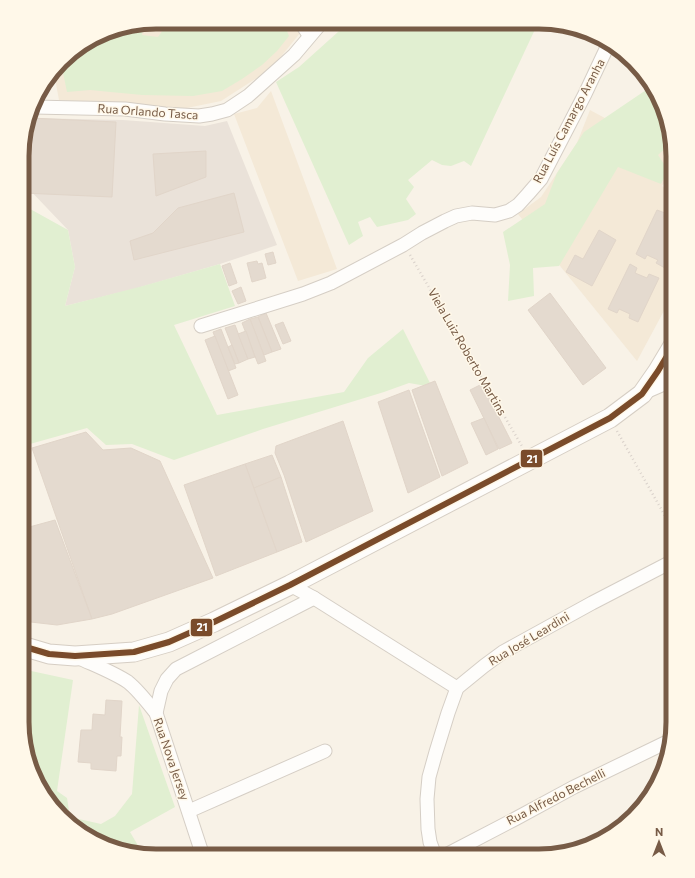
<svg xmlns="http://www.w3.org/2000/svg" width="695" height="878" font-family="Commissioner,sans-serif">
	<rect width="100%" height="100%" fill="#f8f2e7"/>
	<g fill="#f4e9d7">
		<polygon points="156,22 309,22 271,69 221,101 182,109 59,100 54,73 68,55 113,29"/>
		<polygon points="271,91 337,269 298,281 234,114 257,108"/>
		<polygon points="590,110 673,155 673,172 662,186 673,194 673,294 637,361 518,214 541,197 577,143"/>
	</g>
	<polygon fill="#eae2d9" points="30,118 123,120 205,126 227,121 277,245 220,264 134,289 65,306 75,267 68,230 25,185 23,139"/>
	<g fill="#e1efd1">
		<path d="M156,22L143,27L142,35L158,37C162,32 165,26 169,22H283L285,26L289,36L277,51L262,65L242,79L222,91L193,96L142,95L90,90L67,92L61,63L68,55L113,29Z"/>
		<polygon points="348,23 538,23 471,166 464,161 451,166 442,165 432,160 408,180 414,187 406,199 416,214 408,220 377,227 370,217 358,222 363,236 349,245 276,82 299,67"/>
		<polygon points="652,86 655,89 670,144 658,155 668,170 661,184 618,167 559,266 533,268 534,296 508,301 510,265 503,232 545,204 557,173 584,132"/>
		<polygon points="23,205 68,230 75,267 65,306 143,286 220,264 235,306 174,325 217,415 344,392 368,358 403,329 432,387 409,383 384,392 263,429 174,460 132,444 106,445 87,428 30,444 23,435"/>
		<polygon points="22,669 73,680 57,791 67,798 70,817 101,824 115,816 132,794 139,705 175,807 130,832 143,854 82,833 40,789 22,722"/>
	</g>
	<g fill="#e4dacf" stroke="#e1d5c9">
		<polygon points="30,118 116,122 112,197 23,193 23,139"/>
		<polygon points="206,151 206,177 156,196 153,154"/>
		<polygon points="234,193 244,232 134,260 130,241 153,233 178,208"/>
		<polygon points="657,210 665,213 663,218 673,223 673,252 665,268 656,263 658,260 647,255 645,259 636,254"/>
		<polygon points="599,230 616,240 592,286 566,272 575,255 583,259"/>
		<polygon points="273,252 276,263 268,265 265,254"/>
		<polygon points="257,261 258,264 262,263 266,278 252,282 247,263"/>
		<polygon points="230,263 237,283 229,286 222,266"/>
		<polygon points="630,264 637,268 635,273 647,278 649,274 659,278 638,322 629,318 630,314 619,309 617,313 608,309"/>
		<polygon points="241,287 246,301 238,304 232,291"/>
		<polygon points="550,293 606,368 583,385 528,310"/>
		<polygon points="266,313 281,349 272,352 258,317"/>
		<polygon points="258,317 272,352 264,355 250,319"/>
		<polygon points="250,319 266,361 258,364 242,323"/>
		<polygon points="283,322 291,341 283,344 275,325"/>
		<polygon points="235,325 248,359 239,363 225,328"/>
		<polygon points="221,329 236,368 228,371 213,332"/>
		<polygon points="246,331 255,357 248,359 238,334"/>
		<polygon points="215,336 238,395 228,399 205,340"/>
		<polygon points="232,345 239,363 235,364 228,347"/>
		<polygon points="435,381 468,463 442,476 412,390"/>
		<polygon points="482,384 512,443 499,449 470,390"/>
		<polygon points="409,390 440,477 408,493 378,402"/>
		<polygon points="484,418 498,449 486,455 471,423"/>
		<polygon points="343,421 373,511 306,542 284,475 275,453 276,446"/>
		<polygon points="86,432 103,450 131,448 160,461 213,578 112,614 92,619 32,448"/>
		<polygon points="272,455 281,477 254,488 245,464"/>
		<polygon points="245,464 277,552 216,576 184,485"/>
		<polygon points="281,477 302,542 277,552 254,488"/>
		<polygon points="55,520 92,619 57,625 22,621 22,529"/>
		<polygon points="106,700 122,701 120,737 122,737 121,756 117,756 116,771 91,769 91,763 78,762 81,730 92,730 93,714 105,715"/>
	</g>
	<g fill="none" stroke-linecap="round" stroke-linejoin="round">
		<defs>
			<polyline id="lane" points="297,22 308,39"/>
			<g id="street">
				<polyline points="34,107 125,109 165,114 199,116 212,114 227,110 248,96 294,55 322,22"/>
				<polyline points="201,326 303,294 331,283 403,245 422,233 445,221 456,216 472,213 495,215 509,211 518,205 528,194 541,179 585,94 609,43"/>
				<polyline points="643,393 673,380"/>
				<polyline points="290,585 314,598 457,688"/>
				<path d="M77,657C94,665 113,672 128,682C138,690 148,703 156,713L203,856"/>
				<polyline points="156,713 161,691 167,679 176,669 314,598"/>
				<polyline points="189,811 325,751"/>
				<polyline points="435,856 430,842 428,829 427,799 429,777 436,752 448,713 457,688 484,666 503,652 592,603 673,561"/>
				<polyline points="444,856 515,819 574,787 669,741"/>
			</g>
			<polyline id="secondary" points="22,646 49,654 75,656 134,652 169,642 214,622 290,585 610,418 642,394 658,371 673,346"/>
		</defs>
		<use href="#lane" stroke="#d5cec5" stroke-width="9"/>
		<use href="#street" stroke="#d5cec5" stroke-width="15"/>
		<use href="#secondary" stroke="#d6cec4" stroke-width="21"/>
		<g stroke="#dad2cb" stroke-width="2.5" stroke-dasharray="1 3" stroke-linecap="butt">
			<polyline points="410,255 523,448"/>
			<polyline points="617,431 673,530"/>
		</g>
		<use href="#lane" stroke="#fefdfb" stroke-width="7"/>
		<use href="#street" stroke="#fefdfb" stroke-width="13"/>
		<use href="#secondary" stroke="#fefdfb" stroke-width="19"/>
		<defs>
			<polyline id="bus-1" points="22,646 49,654 75,656 134,652 169,642 214,622 290,585 610,418 642,394 658,371 673,346"/>
		</defs>
		<use href="#bus-1" stroke="#fff8e9" stroke-width="9"/>
		<use href="#bus-1" stroke="#7a4b2a" stroke-width="6"/>
	</g>
	<g text-anchor="middle" stroke-width="3" stroke-linejoin="round" paint-order="stroke">
		<g font-size="12" fill="#775b46" stroke="#fff8e9">
			<text transform="translate(148 112) rotate(4)" y="4">Rua Orlando Tasca</text>
			<text transform="translate(569 121) rotate(-62)" y="4">Rua Luís Camargo Aranha</text>
			<text transform="translate(467 352) rotate(60)" y="4">Viela Luiz Roberto Martins</text>
			<text transform="translate(529 639) rotate(-31)" y="4">Rua José Leardini</text>
			<text transform="translate(171 759) rotate(71)" y="4">Rua Nova Jersey</text>
			<text transform="translate(556 797) rotate(-27)" y="4">Rua Alfredo Bechelli</text>
		</g>
	</g>
	<path d="M0 0H695V878H0ZM156 29H539A127 127 0 0 1 666 156V722A127 127 0 0 1 539 849H156A127 127 0 0 1 29 722V156A127 127 0 0 1 156 29Z" fill="#fff8e9" fill-rule="evenodd"/>
	<path fill="none" stroke="#775b46" stroke-width="5" d="M156 29H539A127 127 0 0 1 666 156V722A127 127 0 0 1 539 849H156A127 127 0 0 1 29 722V156A127 127 0 0 1 156 29Z"/>
	<g stroke="#fff8e9" stroke-width="1.5">
		<rect x="520" y="449" width="23" height="19" rx="4" fill="#7a4b2a"/>
		<rect x="190" y="618" width="23" height="19" rx="4" fill="#7a4b2a"/>
	</g>
	<g font-size="11" text-anchor="middle" font-weight="bold" fill="#fff">
		<text x="532" y="463">21</text>
		<text x="202" y="631">21</text>
	</g>
	<g transform="translate(659 842)" stroke="#fff8e9" stroke-width="3" paint-order="stroke">
	<path d="M0-3L7 15L0 10L-7 15Z" fill="#775b46"/>
	<text y="-6" font-size="11" font-weight="bold" text-anchor="middle" fill="#775b46">N</text>
	</g>
</svg>
